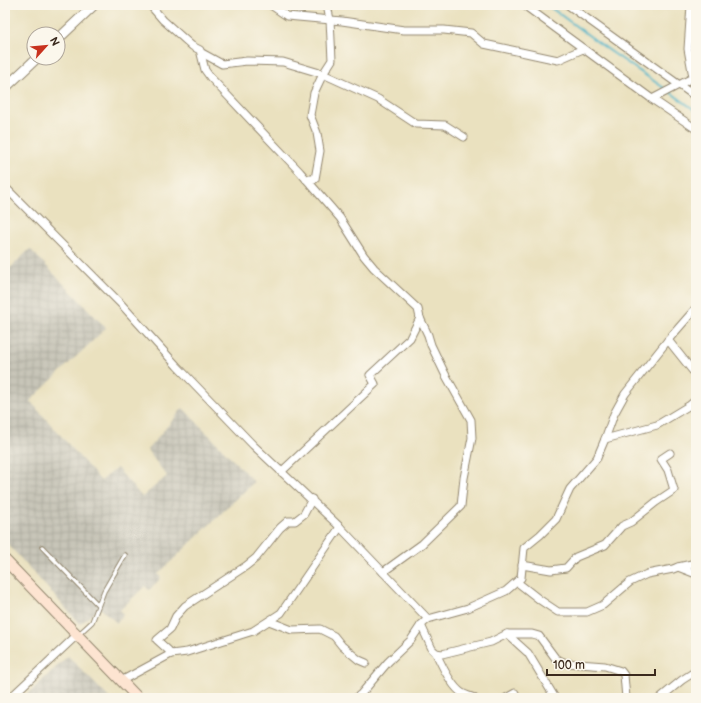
<svg xmlns="http://www.w3.org/2000/svg" width="701" height="703" font-family="'Balsamiq Sans',sans-serif">
	<defs>
		<pattern id="industrial-grid" width="8" height="8" patternUnits="userSpaceOnUse"><rect width="8" height="8" fill="#c7c5b8"/><path d="M0 4h8M4 0v8" fill="none" stroke="#aca99e"/></pattern>
	</defs>
	<rect width="100%" height="100%" fill="#fbf7ec"/>
	<filter id="ink" filterUnits="userSpaceOnUse"><feTurbulence type="fractalNoise" baseFrequency=".025" numOctaves="2"/><feDisplacementMap in="SourceGraphic" scale="8" xChannelSelector="R" yChannelSelector="G"/><feConvolveMatrix kernelMatrix="1 2 1 2 8 2 1 2 1" color-interpolation-filters="sRGB"/></filter>
	<filter id="wash" filterUnits="userSpaceOnUse"><feTurbulence type="fractalNoise" baseFrequency=".012" numOctaves="4" result="noise"/><feDisplacementMap in="SourceGraphic" scale="16" xChannelSelector="R" yChannelSelector="G"/><feGaussianBlur stdDeviation="0.9" result="paint"/><feColorMatrix in="noise" values="0 0 0 0 0 0 0 0 0 0 0 0 0 0 0 0 0 1.4 0 .05"/><feComposite in="paint" operator="in"/></filter>
	<g filter="url(#wash)">
		<rect width="100%" height="100%" fill="#eae1bf"/>
		<g fill="url(#industrial-grid)">
			<polygon points="30,249 106,328 30,401 101,481 117,468 142,497 167,476 147,450 183,408 254,482 158,574 161,578 149,590 145,586 120,610 123,614 117,623 100,608 80,624 5,541 5,273"/>
			<polygon points="68,656 109,698 24,698"/>
		</g>
		<g fill="none" stroke-linecap="round" stroke-linejoin="round">
			<g stroke="#4ab3c8" stroke-width="2">
				<polyline points="547,5 610,51 667,90"/>
				<polyline points="670,92 696,111"/>
			</g>
		</g>
	</g>
	<g filter="url(#ink)">
		<g fill="none" stroke-linecap="round" stroke-linejoin="round">
			<defs>
				<g id="service">
					<polyline points="42,547 98,605"/>
					<polyline points="79,634 92,622 104,591 125,555"/>
				</g>
				<g id="minor">
					<polyline points="150,5 163,20 192,46 200,50 205,70 210,77 300,172 340,218 364,256 374,268 418,309 420,318 428,335 431,345 445,374 471,420 472,438 464,478 461,506 422,544 383,572"/>
					<polyline points="271,5 287,16 342,21 404,30 444,30 471,33 484,44 558,60 583,49"/>
					<polyline points="524,5 652,99 696,129"/>
					<polyline points="568,5 696,97"/>
					<polyline points="691,5 688,49 693,77"/>
					<polyline points="202,53 222,64 247,61 283,62 323,74 378,99 416,124 445,125 464,137"/>
					<polyline points="652,99 696,76"/>
					<polyline points="306,179 315,179 320,151 317,133 310,115 314,93 323,74 332,60 330,20 327,5"/>
					<polyline points="5,187 122,305 177,366 253,445 340,527 428,619"/>
					<polyline points="668,340 696,375"/>
					<polyline points="605,439 657,425 690,405 696,400"/>
					<polyline points="281,472 375,384 370,375 410,338 420,318"/>
					<polyline points="522,565 551,570 566,568 576,557 605,545 622,526 631,522 656,502 674,490 668,470 661,459 670,453"/>
					<polyline points="678,567 696,574"/>
					<polyline points="517,582 540,600 558,612 587,612 603,605 630,582 647,574 673,569 678,567 696,563"/>
					<polyline points="269,621 292,630 320,629 334,636 342,646 359,660 366,663"/>
					<polyline points="421,625 432,649 436,653 442,654 491,642 507,634 532,634 539,636 556,659 566,663 605,666 621,671 624,675 626,698"/>
					<polyline points="507,634 528,653 555,698"/>
					<path d="M436,653C441,664 452,687 462,693C465,695 470,696 474,698"/>
					<polyline points="171,654 168,650 157,640 170,629 176,616 185,606 246,566 256,558 280,528 288,521 295,521 304,514 312,499"/>
					<polyline points="121,681 171,654 187,652 253,631 281,613 340,527"/>
					<polyline points="10,698 77,635"/>
					<polyline points="356,698 361,694 388,662 411,640 421,625 428,619 468,608 506,591 521,578 524,548 540,535 556,519 570,489 597,458 605,439 614,414 625,394 668,340 696,308"/>
					<polyline points="506,698 515,693"/>
					<polyline points="660,698 682,680 696,671"/>
				</g>
				<g id="tertiary">
					<polyline points="58,39 94,5"/>
					<polyline points="5,88 37,58"/>
				</g>
				<polyline id="secondary" points="5,560 138,698"/>
			</defs>
			<use href="#service" stroke="#92866e" stroke-width="5.5"/>
			<use href="#minor" stroke="#92866e" stroke-width="9"/>
			<use href="#tertiary" stroke="#92866e" stroke-width="11"/>
			<use href="#secondary" stroke="#92866e" stroke-width="12"/>
			<use href="#service" stroke="#fff" stroke-width="3.5"/>
			<use href="#minor" stroke="#fff" stroke-width="7"/>
			<use href="#tertiary" stroke="#fff" stroke-width="9"/>
			<use href="#secondary" stroke="#fde4d1" stroke-width="10"/>
		</g>
	</g>
	<rect width="701" height="703" fill="none" stroke="#fbf7ec" stroke-width="20"/>
	<g transform="translate(46 46) rotate(63)"><circle r="19" fill="#fbf7ec" stroke="#aea59a"/>
	<path d="M0-3L7 15L0 10L-7 15Z" fill="#c8321e"/>
	<text y="-6" font-size="11" font-weight="bold" text-anchor="middle" fill="#3b2a1e">N</text>
	</g>
	<path d="M547 669v6h108v-6" fill="none" stroke="#3b2a1e" stroke-width="2"/>
	<text x="553" y="669" font-size="12" fill="#3b2a1e" stroke="#fbf7ec" stroke-width="3" paint-order="stroke">100 m</text>
</svg>
